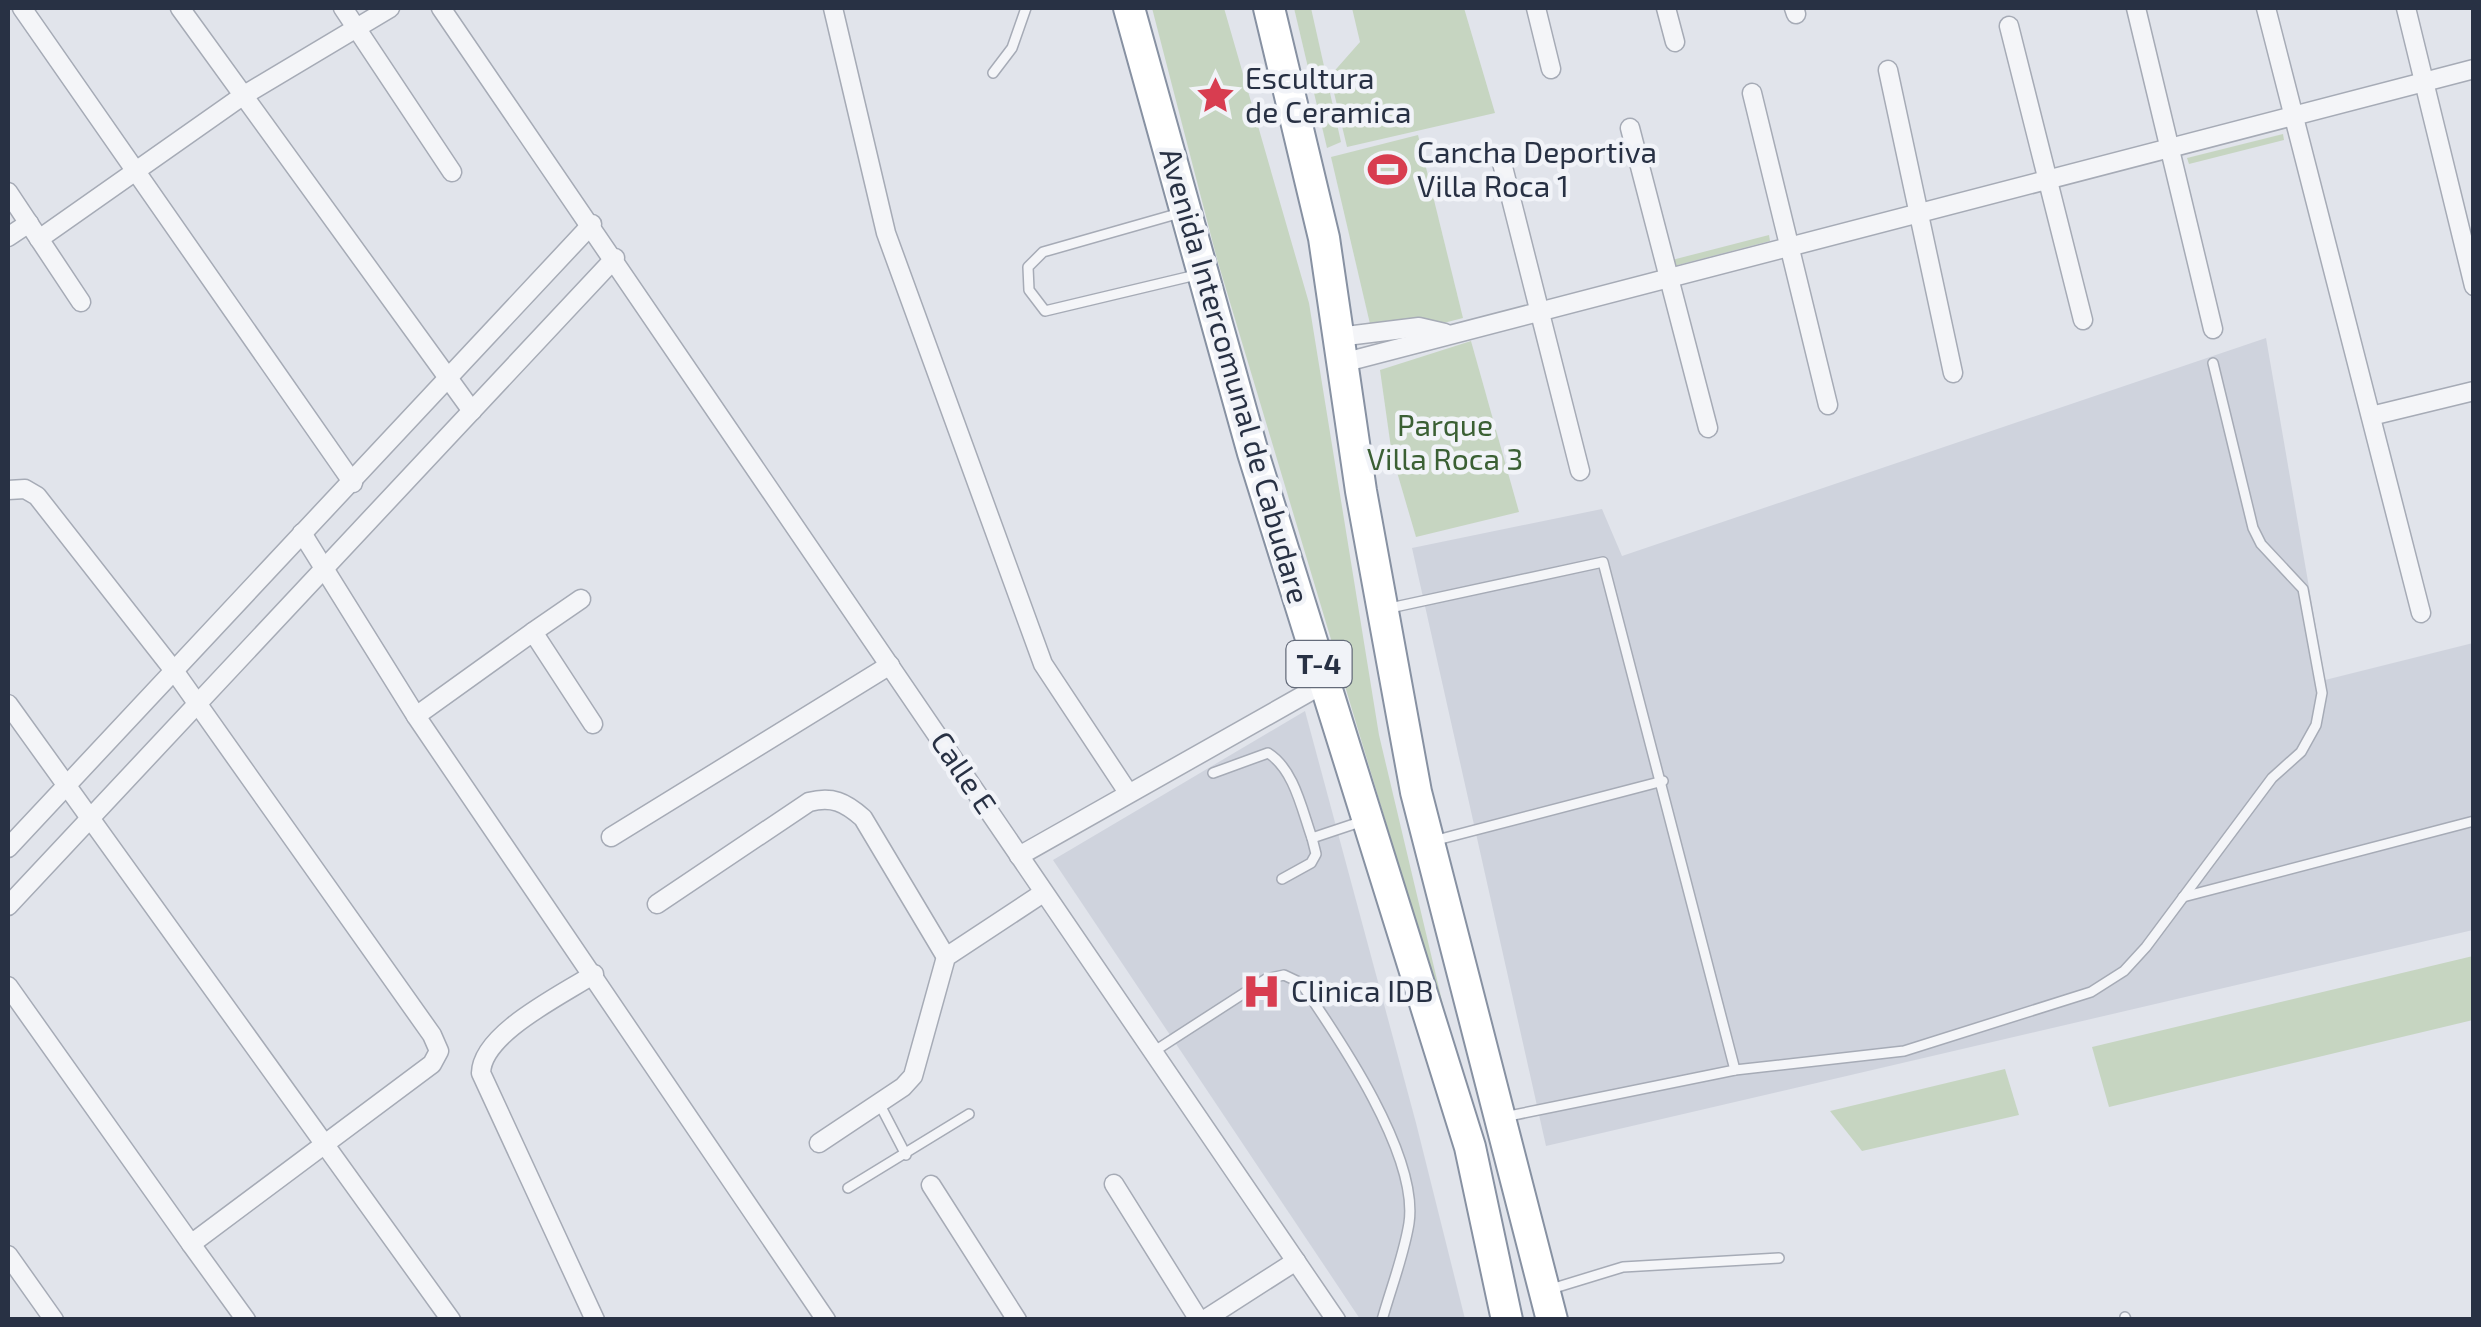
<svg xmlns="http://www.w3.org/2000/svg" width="2481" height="1327" font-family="'Exo 2',sans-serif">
	<rect width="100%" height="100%" fill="#e1e4eb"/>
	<g fill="#cfd3dd">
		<polygon points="2266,338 2325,680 2473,643 2473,930 1546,1146 1412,548 1602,509 1622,556"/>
		<polygon points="1305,711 1416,1123 1465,1319 1360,1319 1053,860"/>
	</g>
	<g fill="#c6d5c1">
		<polygon points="1152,8 1224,8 1309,303 1379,735 1452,1043 1217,259"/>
		<polygon points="1294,8 1311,8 1341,142 1327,148"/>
		<polygon points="1352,8 1464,8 1495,113 1347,147 1330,76 1360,42"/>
		<polygon points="2283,134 2284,140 2189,164 2187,158"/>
		<polygon points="1418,135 1463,318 1374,341 1331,157"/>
		<polygon points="1769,235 1770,241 1674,266 1672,260"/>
		<polygon points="1471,341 1519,512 1416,537 1392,455 1380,370"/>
		<polygon points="2473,956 2473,1020 2109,1107 2092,1047"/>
		<polygon points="2005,1069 2019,1115 1862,1151 1830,1111"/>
	</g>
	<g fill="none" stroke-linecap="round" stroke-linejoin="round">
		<defs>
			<g id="lane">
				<polyline points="993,73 1012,48 1026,8"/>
				<polyline points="1180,213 1043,252 1028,267 1029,290 1045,311 1196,275"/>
				<polyline points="1390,608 1603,562 1735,1070 1504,1117"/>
				<path d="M1213,773L1268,753C1294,769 1302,810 1312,838L1360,822"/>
				<polyline points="1433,841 1663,781"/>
				<polyline points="1282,879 1311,863 1316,854 1312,838"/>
				<polyline points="2183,897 2474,821"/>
				<path d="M1153,1052L1266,979L1284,975L1301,983C1338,1037 1419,1155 1409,1223C1404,1255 1391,1288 1382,1320"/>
				<polyline points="1735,1070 1904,1051 2091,992 2124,971 2146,947 2272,778 2301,752 2316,725 2322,693 2303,589 2261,544 2253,528 2213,363"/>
				<polyline points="879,1103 906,1155"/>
				<polyline points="848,1188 969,1114"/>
				<polyline points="1551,1289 1623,1267 1779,1258"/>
				<polyline points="2125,1317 2126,1320"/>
			</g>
			<g id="street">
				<polyline points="22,8 353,483"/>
				<polyline points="180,8 472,411"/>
				<polyline points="343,8 452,172"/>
				<polyline points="441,8 1336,1320"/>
				<polyline points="833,8 886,233 1043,664 1127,791"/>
				<polyline points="1536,8 1551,69"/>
				<polyline points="1666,8 1675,42"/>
				<polyline points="1794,8 1796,14"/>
				<polyline points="2136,8 2213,329"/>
				<polyline points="2266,8 2421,613"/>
				<polyline points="2406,8 2474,286"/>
				<polyline points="2009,26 2083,320"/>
				<polyline points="1888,70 1953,373"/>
				<polyline points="1752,93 1828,405"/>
				<polyline points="1630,128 1708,428"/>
				<polyline points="1502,163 1580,471"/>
				<polyline points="8,192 81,302"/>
				<polyline points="8,237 29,223"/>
				<polyline points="39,239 241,97 390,8"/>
				<polyline points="1338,337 1419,327 1445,333"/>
				<polyline points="1342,363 2474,69"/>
				<polyline points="2371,416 2474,391"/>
				<polyline points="8,490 25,489 37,496 175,672 432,1035 439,1051 432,1064 191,1244 8,986"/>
				<polyline points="302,533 416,716 826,1320"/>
				<polyline points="533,632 581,599"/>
				<polyline points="8,704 451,1320"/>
				<polyline points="416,716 533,632 593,724"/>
				<polyline points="611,837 890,665"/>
				<polyline points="8,848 592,224"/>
				<polyline points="1019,856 1325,683"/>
				<path d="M657,904L809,802C832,796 845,802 863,818L946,957"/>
				<polyline points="8,906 615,258"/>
				<path d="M594,974C562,995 482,1033 481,1073L595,1320"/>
				<polyline points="819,1143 903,1087 913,1076 946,957 1043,893"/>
				<polyline points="1114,1184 1199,1320"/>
				<polyline points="931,1185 1017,1320"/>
				<polyline points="191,1244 246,1320"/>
				<polyline points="8,1255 54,1320"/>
				<polyline points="1204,1320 1296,1261"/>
			</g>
			<g id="highway">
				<polyline points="1129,8 1253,453 1470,1147 1507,1320"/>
				<polyline points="1269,8 1324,238 1361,491 1416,792 1552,1320"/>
			</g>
		</defs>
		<use href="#lane" stroke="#a6abb6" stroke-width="12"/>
		<use href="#street" stroke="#a6abb6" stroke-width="21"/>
		<use href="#highway" stroke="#8791a2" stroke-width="34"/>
		<use href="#lane" stroke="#f4f5f8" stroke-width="9"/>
		<use href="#street" stroke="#f4f5f8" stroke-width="18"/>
		<use href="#highway" stroke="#fff" stroke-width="30"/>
	</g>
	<defs>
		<symbol id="sight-bare" viewBox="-9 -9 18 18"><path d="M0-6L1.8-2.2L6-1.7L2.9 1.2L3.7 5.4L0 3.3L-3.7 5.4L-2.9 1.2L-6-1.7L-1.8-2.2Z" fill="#d83d50" stroke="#f1f3f8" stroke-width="2.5" paint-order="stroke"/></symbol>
		<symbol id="stadium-bare" viewBox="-9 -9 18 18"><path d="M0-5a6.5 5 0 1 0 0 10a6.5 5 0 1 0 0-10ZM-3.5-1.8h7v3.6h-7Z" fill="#d83d50" stroke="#f1f3f8" stroke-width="2.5" paint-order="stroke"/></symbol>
		<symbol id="hospital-bare" viewBox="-9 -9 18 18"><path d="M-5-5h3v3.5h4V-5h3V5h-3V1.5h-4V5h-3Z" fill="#d83d50" stroke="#f1f3f8" stroke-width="2.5" paint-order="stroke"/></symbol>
	</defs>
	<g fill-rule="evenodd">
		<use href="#sight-bare" x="1188" y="68" width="55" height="55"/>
		<use href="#stadium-bare" x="1360" y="142" width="55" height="55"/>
		<use href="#hospital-bare" x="1234" y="964" width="55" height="55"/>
	</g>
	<g text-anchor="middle" stroke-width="9" stroke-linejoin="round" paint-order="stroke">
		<rect fill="#f1f3f8" stroke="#646b7a" stroke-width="2.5" x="1286.5" y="641" width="65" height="46" rx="8"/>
		<g font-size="28" font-weight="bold" fill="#283144">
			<text x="1319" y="674">T-4</text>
		</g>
		<g font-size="30" fill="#283144" stroke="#f1f3f8" text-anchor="start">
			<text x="1245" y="89">Escultura<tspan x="1245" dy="34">de Ceramica</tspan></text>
			<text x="1417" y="163">Cancha Deportiva<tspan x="1417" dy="34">Villa Roca 1</tspan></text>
			<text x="1291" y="1002">Clinica IDB</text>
		</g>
		<g font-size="30" fill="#283144" stroke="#f1f3f8">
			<text transform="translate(1234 376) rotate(74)" y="10">Avenida Intercomunal de Cabudare</text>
			<text transform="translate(963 773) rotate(56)" y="10">Calle E</text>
		</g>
		<g font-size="30" fill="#3b6034" stroke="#f1f3f8">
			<text x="1445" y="436">Parque<tspan x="1445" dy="34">Villa Roca 3</tspan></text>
		</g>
	</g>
	<rect width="2481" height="1327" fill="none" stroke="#283144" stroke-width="20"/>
</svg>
